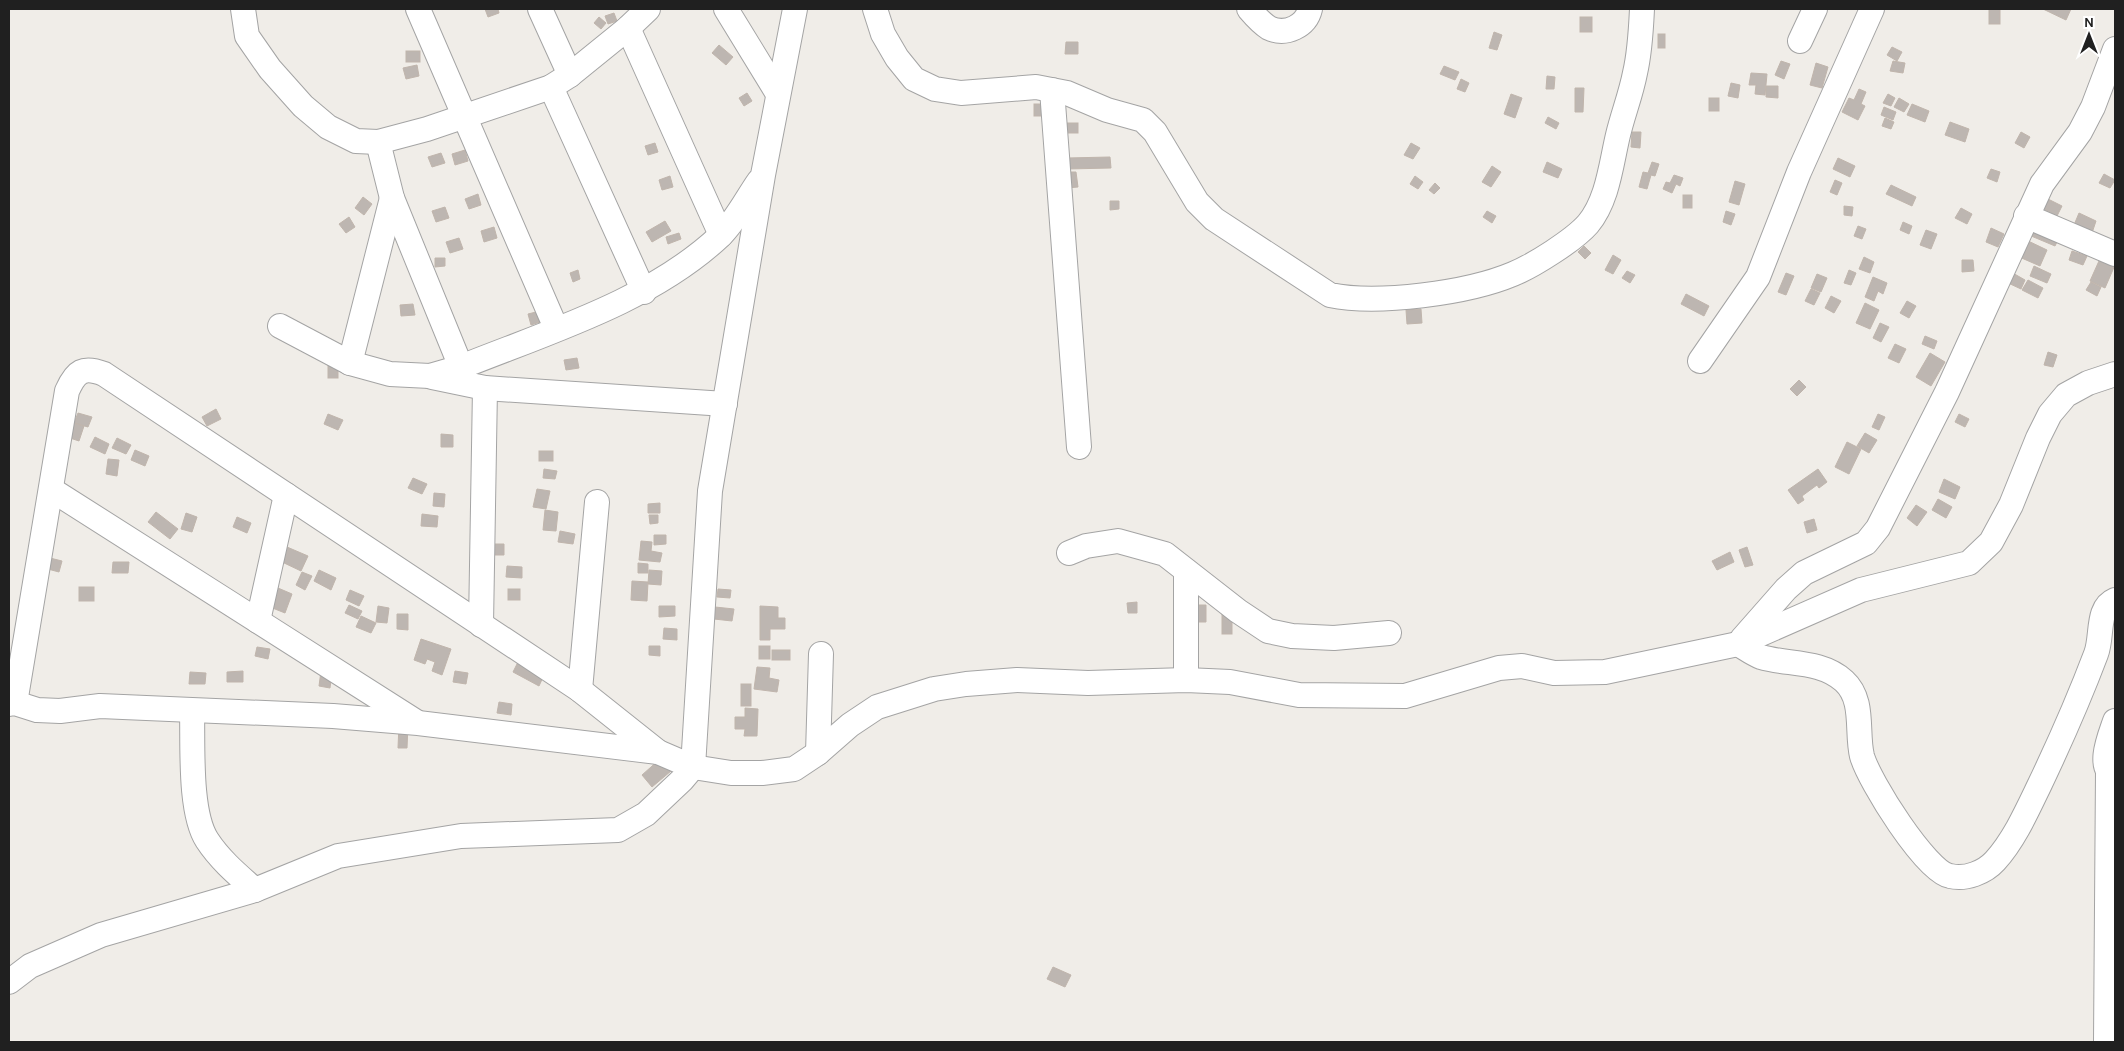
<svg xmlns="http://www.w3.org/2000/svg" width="2124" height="1051" font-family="Karla,sans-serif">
	<rect width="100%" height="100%" fill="#f0ede8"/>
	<g fill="#bdb6b1" stroke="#c0b5ac">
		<polygon points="485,9 498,9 499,13 488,17"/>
		<rect x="1989" y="9" width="11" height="15"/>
		<polygon points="2043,9 2071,9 2066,20"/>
		<polygon points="614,13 617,21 608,24 605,16"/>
		<polygon points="599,17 606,23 601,29 594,23"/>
		<rect x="1580" y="17" width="12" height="15"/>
		<polygon points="1494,32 1502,35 1497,50 1489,48"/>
		<rect x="1658" y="34" width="7" height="14"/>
		<polygon points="1066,42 1078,42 1078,54 1065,54"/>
		<polygon points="719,45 733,57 726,65 712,53"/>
		<polygon points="1892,47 1902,52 1897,61 1887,55"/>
		<rect x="406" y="51" width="14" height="11"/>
		<polygon points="1781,61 1790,64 1784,79 1775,75"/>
		<polygon points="1893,61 1905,63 1903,73 1890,71"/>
		<polygon points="1816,63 1828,67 1822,88 1810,85"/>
		<polygon points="417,65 419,76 406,79 403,68"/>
		<polygon points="1444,66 1459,72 1455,80 1440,74"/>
		<polygon points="1751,73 1767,74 1765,95 1755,94 1756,85 1749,85"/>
		<polygon points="1547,76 1555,77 1554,89 1546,89"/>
		<polygon points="1461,79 1469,83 1465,92 1457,89"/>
		<polygon points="1731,83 1740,85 1738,98 1728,96"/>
		<polygon points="1766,86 1778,86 1778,98 1766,97"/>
		<polygon points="1575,88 1584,88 1583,112 1575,112"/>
		<polygon points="1859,89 1866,92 1861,104 1865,106 1858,120 1842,112 1849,98 1854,100"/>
		<polygon points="747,93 752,101 744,106 739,98"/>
		<polygon points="1511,94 1522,98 1515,118 1504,114"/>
		<polygon points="1888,94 1895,98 1891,106 1883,103"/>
		<rect x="1709" y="98" width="10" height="13"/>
		<polygon points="1899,98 1909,104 1904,112 1894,107"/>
		<rect x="1034" y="104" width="10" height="12"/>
		<polygon points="1912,104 1929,111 1925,122 1907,115"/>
		<polygon points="1884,107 1896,112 1893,120 1881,115"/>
		<polygon points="1548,117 1559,123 1556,129 1545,123"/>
		<polygon points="1885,118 1894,122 1891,129 1882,126"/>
		<polygon points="1950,122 1969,129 1965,142 1945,135"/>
		<rect x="1067" y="123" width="11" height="10"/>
		<polygon points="1632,132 1641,132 1640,148 1631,147"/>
		<polygon points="2021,132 2030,137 2024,148 2015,143"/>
		<polygon points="655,143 658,152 648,155 645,146"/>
		<polygon points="1411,143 1420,148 1413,159 1404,155"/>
		<polygon points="465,150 468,161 455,165 452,154"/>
		<polygon points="441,153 445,163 432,167 428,157"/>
		<polygon points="1110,157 1111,168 1067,169 1067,158"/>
		<polygon points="1838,158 1855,166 1850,177 1833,169"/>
		<polygon points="1547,162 1562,169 1558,178 1543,172"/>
		<polygon points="1652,162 1659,164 1655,176 1651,175 1647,189 1639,187 1643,172 1648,173"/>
		<polygon points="1492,166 1501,172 1491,187 1482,182"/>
		<polygon points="1991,169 2000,172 1997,182 1987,178"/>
		<polygon points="1065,172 1076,172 1078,187 1067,188"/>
		<polygon points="2104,174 2115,180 2110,188 2099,183"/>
		<polygon points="1674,175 1683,178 1680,186 1676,184 1672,193 1663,189 1666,182 1670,183"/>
		<polygon points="670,176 673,187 662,190 659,180"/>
		<polygon points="1415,176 1423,182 1418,189 1410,184"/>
		<polygon points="1835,180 1842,183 1837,195 1830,192"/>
		<polygon points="1735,181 1745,184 1739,205 1729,202"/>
		<polygon points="1435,183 1440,188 1434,194 1429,190"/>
		<polygon points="1891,185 1916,197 1912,206 1886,194"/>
		<polygon points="478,194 481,205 469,209 465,199"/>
		<rect x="1683" y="195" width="9" height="13"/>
		<polygon points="363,197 372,204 364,215 355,208"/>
		<polygon points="2048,199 2062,206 2057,216 2043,209"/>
		<polygon points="1110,201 1119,201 1119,209 1110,210"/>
		<polygon points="1844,206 1853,207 1852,216 1844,215"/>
		<polygon points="445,207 449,218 436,222 432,211"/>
		<polygon points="1961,208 1972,214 1967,224 1955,218"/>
		<polygon points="1487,211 1496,216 1492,223 1483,217"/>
		<polygon points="1726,211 1735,214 1731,225 1723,222"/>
		<polygon points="2079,213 2096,221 2092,233 2074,225"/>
		<polygon points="349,217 355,227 346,233 339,224"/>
		<polygon points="2030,220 2061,234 2055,246 2024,233"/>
		<polygon points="665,221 671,231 652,242 646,232"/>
		<polygon points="1903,222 1912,226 1909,234 1900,230"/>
		<polygon points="1858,226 1866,229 1862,239 1854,236"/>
		<polygon points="494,227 497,238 484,242 481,231"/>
		<polygon points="1991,228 2004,234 1998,247 1986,242"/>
		<polygon points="1926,230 1937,234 1931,249 1920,245"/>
		<polygon points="679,233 681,239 668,244 666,237"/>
		<polygon points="459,238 463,249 450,253 446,242"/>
		<polygon points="2024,239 2047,250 2040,266 2017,256"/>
		<polygon points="1584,246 1591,253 1585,259 1578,252"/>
		<polygon points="2072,251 2087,256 2083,265 2069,260"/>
		<polygon points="2103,252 2115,265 2105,288 2090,281"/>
		<polygon points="1613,255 1621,260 1613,274 1605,270"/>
		<polygon points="1864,257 1874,262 1870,273 1859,269"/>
		<polygon points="435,258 445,258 445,266 435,267"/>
		<polygon points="1962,260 1973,260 1974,271 1962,272"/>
		<polygon points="2034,266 2051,274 2047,283 2030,276"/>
		<polygon points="578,270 580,279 573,282 570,273"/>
		<polygon points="1849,270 1856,273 1851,285 1844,283"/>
		<polygon points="1627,271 1635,275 1630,283 1622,278"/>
		<polygon points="2011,272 2025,280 2021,289 2006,282"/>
		<polygon points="1786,273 1794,276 1786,295 1778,292"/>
		<polygon points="1817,274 1827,278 1821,292 1811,288"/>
		<polygon points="1873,277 1887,283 1883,294 1878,291 1874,301 1865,297"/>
		<polygon points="2028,280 2043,288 2038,298 2022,290"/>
		<polygon points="2091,282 2101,287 2097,296 2086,290"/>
		<polygon points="1811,289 1820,293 1814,305 1805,301"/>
		<polygon points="1686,294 1709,306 1704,316 1681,304"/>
		<polygon points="1831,296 1841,301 1834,313 1825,308"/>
		<polygon points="1907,301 1916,306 1909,318 1900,313"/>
		<polygon points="1865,303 1879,310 1870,329 1856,323"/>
		<polygon points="413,304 415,315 401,316 400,305"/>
		<polygon points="1421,309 1422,323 1407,324 1406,310"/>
		<polygon points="536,312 540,322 531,325 528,314"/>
		<polygon points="1880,323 1889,327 1881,342 1873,338"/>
		<polygon points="1925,336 1937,341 1934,349 1922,344"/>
		<polygon points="1895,344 1906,349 1899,363 1888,358"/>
		<polygon points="2048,352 2057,355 2053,367 2044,365"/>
		<polygon points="1930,353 1945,362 1931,386 1916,377"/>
		<polygon points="577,358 579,368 566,370 564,360"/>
		<rect x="328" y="364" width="10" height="14"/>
		<polygon points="1799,380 1806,387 1797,396 1790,389"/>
		<polygon points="216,409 221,419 207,426 202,417"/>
		<polygon points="78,413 92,417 88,427 74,423"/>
		<polygon points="328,414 343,420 338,430 324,424"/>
		<polygon points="1878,414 1885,417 1879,430 1872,427"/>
		<polygon points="1959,414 1969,419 1965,427 1955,422"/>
		<polygon points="74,423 84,426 79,441 70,438"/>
		<polygon points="1865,433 1877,440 1869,453 1857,446"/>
		<polygon points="441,434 453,435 453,447 441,447"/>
		<polygon points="95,437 109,444 105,454 90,447"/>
		<polygon points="117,438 131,445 126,454 112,448"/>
		<polygon points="1847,442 1861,449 1849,474 1835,467"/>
		<polygon points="135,450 149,456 145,466 131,460"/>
		<rect x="539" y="451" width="14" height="10"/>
		<polygon points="108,459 119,460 117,476 106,474"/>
		<polygon points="544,469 557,471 555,479 543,478"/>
		<polygon points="1818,469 1827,482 1819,488 1817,485 1802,496 1804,500 1798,504 1788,490"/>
		<polygon points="413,478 427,484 422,494 408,488"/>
		<polygon points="1944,479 1960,487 1955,499 1939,492"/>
		<polygon points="537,489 550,491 546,509 533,507"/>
		<polygon points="434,493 445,494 444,507 433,506"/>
		<polygon points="1938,499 1952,507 1946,518 1932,510"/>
		<polygon points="660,503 660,513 648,513 648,504"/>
		<polygon points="1916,505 1927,512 1917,526 1907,518"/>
		<polygon points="545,510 558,512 556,531 543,530"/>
		<polygon points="156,512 178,529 170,539 148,522"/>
		<polygon points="186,513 197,517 192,532 181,529"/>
		<polygon points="422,514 438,516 437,527 421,526"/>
		<polygon points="649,515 658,515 658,523 650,524"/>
		<polygon points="237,517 251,523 247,533 233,527"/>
		<polygon points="1814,519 1817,530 1807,533 1804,522"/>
		<polygon points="560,531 575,534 573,544 558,542"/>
		<polygon points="654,535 666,535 666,544 654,545"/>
		<polygon points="641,541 652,542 651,551 662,553 660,562 639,560"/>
		<polygon points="491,544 504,544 504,555 490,555"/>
		<polygon points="287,547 308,556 301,571 280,561"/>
		<polygon points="1747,547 1753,565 1745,567 1739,550"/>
		<polygon points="1730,552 1734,562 1717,570 1712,561"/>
		<polygon points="46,557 62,561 59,572 44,568"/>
		<polygon points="113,562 129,562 128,573 112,573"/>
		<polygon points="638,563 648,564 648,573 638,573"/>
		<polygon points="507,566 522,567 522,578 506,577"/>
		<polygon points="319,570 336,578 331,590 314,581"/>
		<polygon points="649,570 662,571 661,585 648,584"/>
		<polygon points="302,572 312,576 305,590 296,585"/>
		<polygon points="632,581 648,582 647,601 631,600"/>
		<rect x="79" y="587" width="15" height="14"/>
		<polygon points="278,588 292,594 285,613 270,607"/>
		<rect x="508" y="589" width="12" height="11"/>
		<polygon points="718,589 731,590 730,598 717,597"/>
		<polygon points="350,590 364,596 359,606 346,600"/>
		<polygon points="1137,602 1137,613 1128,613 1127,603"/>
		<polygon points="349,605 362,611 358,619 345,613"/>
		<polygon points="1189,605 1206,605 1206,622 1190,622"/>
		<polygon points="378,606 389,608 387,623 376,622"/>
		<polygon points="659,606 675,606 675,616 659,617"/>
		<polygon points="760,606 778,607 778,618 785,618 785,629 770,629 770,640 760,640"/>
		<polygon points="715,607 734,609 732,621 714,619"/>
		<polygon points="397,614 408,614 408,630 397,629"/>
		<rect x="1222" y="614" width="10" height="20"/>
		<polygon points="361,616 376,623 371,633 356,627"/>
		<polygon points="664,628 677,629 677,640 663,639"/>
		<polygon points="421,639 451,649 442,675 432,671 435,662 427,659 425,664 414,660"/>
		<polygon points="649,646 660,646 660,656 649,655"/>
		<rect x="759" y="646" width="11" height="13"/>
		<polygon points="257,647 270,649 268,659 255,656"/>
		<rect x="772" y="650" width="18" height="10"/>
		<polygon points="518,662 544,675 539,686 513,672"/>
		<polygon points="757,667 770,668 769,678 779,680 777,692 754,689"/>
		<polygon points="243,671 243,682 227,682 227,672"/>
		<polygon points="321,671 332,672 330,688 319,686"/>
		<polygon points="455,671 468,673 466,684 453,682"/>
		<polygon points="190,672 206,673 205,684 189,684"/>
		<rect x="741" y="684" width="10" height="22"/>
		<polygon points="499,702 512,704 511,715 497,713"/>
		<polygon points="745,708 758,709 757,736 744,736 745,729 735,729 735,717 745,717"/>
		<polygon points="399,724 408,725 407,748 398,748"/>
		<polygon points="660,759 671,771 652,787 642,775"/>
		<polygon points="1053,967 1071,975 1065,987 1047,979"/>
	</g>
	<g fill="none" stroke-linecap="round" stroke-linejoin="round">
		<defs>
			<g id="minor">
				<polyline points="243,9 247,36 270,69 303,106 328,127 356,141 378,142 427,129 551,87 570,75 628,28 648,9"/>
				<polyline points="418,9 556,328"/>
				<polyline points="540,9 570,75"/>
				<polyline points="726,9 778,94"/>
				<path d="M875,9L883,34L897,58L914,79L935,89L961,93L1036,87L1067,93L1107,110L1143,120L1155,132L1197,202L1214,219L1330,295C1377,305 1468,293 1513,274C1533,266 1574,240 1588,224C1608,200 1611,164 1618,135C1623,114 1631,94 1635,73C1640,52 1641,30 1642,9"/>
				<path d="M1249,9C1255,16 1261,23 1269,28C1286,36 1306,26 1310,9"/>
				<polyline points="628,28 721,235"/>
				<polyline points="1800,41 1815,9"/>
				<polyline points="551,87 644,292"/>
				<polyline points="1052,90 1079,447"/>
				<polyline points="378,142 392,198 461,367"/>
				<polyline points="2026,216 2115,254"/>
				<path d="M280,326L350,363L390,374L430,376L461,367C548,332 651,301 720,236C735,222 747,198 759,181"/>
				<polyline points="1700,361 1758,277 1799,172 1872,9"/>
				<polyline points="350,363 392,198"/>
				<polyline points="432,377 485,388 725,404"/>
				<polyline points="52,490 415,721"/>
				<polyline points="1069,553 1086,546 1118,541 1165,554 1238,611 1268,631 1292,636 1334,638 1389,633"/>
				<polyline points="258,621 286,495"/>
				<polyline points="481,625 485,388"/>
				<polyline points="1742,639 1786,589 1804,573 1866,543 1878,528 1947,392 2042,184 2080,132 2093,107 2115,49"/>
				<path d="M1738,644C1745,648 1753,654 1761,657C1788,665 1821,660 1844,681C1865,700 1856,732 1862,756C1869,781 1926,872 1950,876C1966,880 1985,872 1995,861C2014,840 2027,811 2039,786C2060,742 2079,699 2096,654C2103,636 2096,608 2115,600"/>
				<polyline points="1186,680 1186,571"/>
				<polyline points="580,690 597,502"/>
				<path d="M15,703L67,391C76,371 83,366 104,374L580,690L658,752"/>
				<polyline points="9,704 15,703 37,710 60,711 100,706 333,716 418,723 658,752 693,767 731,773 762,773 794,769 818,753 850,725 877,707 934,689 966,684 1017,680 1088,683 1186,680 1230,682 1299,695 1405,696 1499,668 1522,666 1554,673 1605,672 1738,644 1861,590 1969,563 1991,542 2011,505 2038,438 2050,414 2066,395 2088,383 2115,374"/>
				<path d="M192,711C193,745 189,812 207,840C220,860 238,875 255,890"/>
				<path d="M2115,721C2110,736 2096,768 2115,776"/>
				<polyline points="818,753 821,654"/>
				<polyline points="9,982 30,966 101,935 255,890 338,856 461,836 618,830 646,814 682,780 693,767 710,491 763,175 795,9"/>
				<polyline points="2106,1042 2108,772"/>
			</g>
		</defs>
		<use href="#minor" stroke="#a4a4a4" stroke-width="26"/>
		<use href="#minor" stroke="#fff" stroke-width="24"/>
	</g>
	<rect width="2124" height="1051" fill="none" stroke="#202020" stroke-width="20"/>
	<g transform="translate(2089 35)" stroke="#ffffff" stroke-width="4" paint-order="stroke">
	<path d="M0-4L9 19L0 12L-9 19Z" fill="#202020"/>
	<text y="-8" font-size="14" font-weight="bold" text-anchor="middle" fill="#202020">N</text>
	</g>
</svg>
